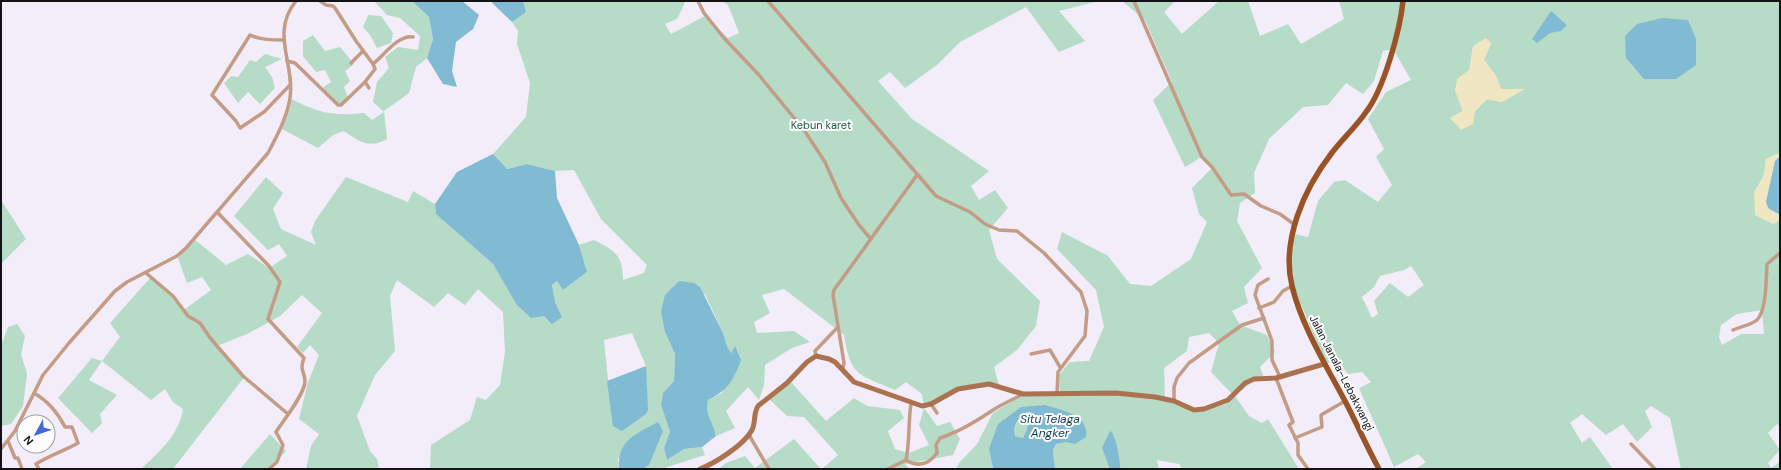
<svg xmlns="http://www.w3.org/2000/svg" width="1781" height="470" font-family="'DM Sans',sans-serif">
	<rect width="100%" height="100%" fill="#f2edf8"/>
	<g fill="#b6dbc7" fill-rule="evenodd">
		<path d="M374,1H412L429,17L433,39L427,58L416,67L409,93L384,111L387,139C369,149 360,142 344,131L333,135L318,148L280,128L291,99C318,112 333,117 364,113L372,120L384,112L373,102L377,82L389,68L385,57L398,47L418,50L420,36L400,18L387,15Z"/>
		<path d="M523,1H682L685,3L677,19L665,24L671,34L705,16L728,38L739,33L728,5L722,1H1099L1059,11L1085,41L1059,52L1026,7L960,42L937,65L905,88L890,72L878,81L912,119L989,171L971,186L979,200L995,190L1008,208L989,230L997,259L1040,301L1036,326L1017,350L994,367L999,385L958,389L924,408L937,426L950,422L960,439L953,455L905,464L910,469H822L838,455L804,417L787,416L769,399L791,382L826,421L854,398L867,406L900,410L904,418L888,431L895,449L909,453L929,445L919,425L924,408L922,394L906,382L895,390C858,374 851,377 844,335L784,289L762,295L770,313L754,322L757,333L794,331L810,342L792,348L765,365L764,385L759,400L748,387L726,411L735,428L716,436C713,420 705,418 708,400L722,393L735,346L731,353L726,347L723,333L705,294L665,332L675,354L674,381L663,393L661,405L670,432L664,448L667,460L684,449L702,447L705,455L661,469H643L649,465L618,458L619,469H430L431,445L470,420L477,397L486,400L500,385L505,352L503,312L478,289L465,305L448,293L434,307L397,280L390,296L395,351L375,375L357,416L370,451L377,459L379,469H306L311,446L319,434L299,419L308,382L319,355L310,345L303,353L297,347L322,313L302,295L280,316L247,334L217,346L245,376L173,469H141C159,452 179,435 183,409L173,402L165,389L151,400L102,361L89,380L117,395L100,414L102,423L92,433L58,398L92,358L102,361L120,337L110,323L151,277L185,309L211,290L202,277L187,283L178,258L194,239L226,265L248,254L269,268L287,256L279,244L268,250L234,216L266,177L283,193L273,209L281,229L316,245L311,232L315,221L346,177L408,202L413,191L435,204L436,214L493,264L518,305L544,316L562,317L555,302L552,285L557,281L563,290L587,272L579,245L594,240C614,250 623,255 623,280L644,273L647,265L601,219L574,170L555,171L527,164L506,169L493,154L526,117L530,83L517,44L518,31L512,22L525,12ZM632,333L646,366V386L612,420L604,340Z"/>
		<path d="M1122,1H1175L1164,12L1182,34L1219,1H1248L1260,36L1288,24L1301,44L1344,19L1339,1H1780V153L1766,159L1764,175L1754,193L1773,224L1780,220V427L1777,424L1768,433L1780,450L1768,463L1771,468L1780,462V469H1681L1670,418L1651,406L1645,411L1652,427L1637,442L1623,424L1606,435L1582,414L1570,423L1582,443L1590,437L1613,469H1416L1426,462L1418,454L1394,467L1359,388L1371,382L1362,372L1348,374L1338,361L1325,363L1293,285L1291,259L1294,234L1308,237L1318,201L1334,182L1345,180L1378,202L1392,185L1376,157L1384,149L1368,119L1386,92L1411,80L1393,49L1383,51L1374,81L1363,94L1346,83L1328,105L1303,107L1269,139L1254,173L1255,193L1240,203L1237,221L1262,268L1244,287L1248,303L1232,311L1240,325L1267,335L1275,352L1260,367L1264,378L1253,381L1235,396L1249,416L1262,423L1268,419L1299,469H1182L1179,464L1157,460L1159,469H1121L1114,434L1110,469H1055L1053,450L1056,444L1086,437L1021,407L989,449L993,469H956L959,463L977,444L993,413L1023,395L1060,394L1059,375L1070,362L1089,361L1104,327L1096,290L1057,249L1062,232L1108,256L1130,284L1151,286L1191,259L1207,222L1199,214L1192,188L1212,168L1203,156L1185,167L1153,100L1172,82L1145,20ZM1491,43L1484,60L1496,76L1501,89H1524L1502,102L1487,99L1475,111L1450,118L1463,111L1473,46ZM1411,266L1424,285L1408,297L1390,283L1374,301L1378,314L1372,318L1362,297L1374,287L1380,276L1404,270ZM1762,310L1764,334H1741L1722,345L1719,337L1721,325L1737,314ZM1209,333L1219,343L1211,372L1234,396L1226,404L1198,411L1165,400L1164,368L1187,351L1189,337Z"/>
		<polygon points="368,15 381,16 393,33 391,43 377,48 370,35 363,27"/>
		<polygon points="313,35 325,51 340,47 354,64 345,71 350,81 344,87 348,98 338,105 321,89 331,82 325,70 316,72 303,56 303,41"/>
		<polygon points="265,54 282,59 265,67 272,77 275,88 260,104 248,92 238,103 224,83 231,76 238,77 250,60 256,62"/>
		<polygon points="1,200 26,239 1,264"/>
		<polygon points="17,324 25,336 21,354 27,374 23,406 11,424 1,426 1,346 8,327"/>
		<path d="M1027,412H1031L1034,416L1028,421L1027,429L1023,438L1015,436C1012,423 1019,420 1027,412Z"/>
		<polygon points="270,434 286,451 270,469 240,469"/>
		<polygon points="794,439 821,469 718,469 726,463 745,456 755,468"/>
	</g>
	<g fill="#f0e6c1">
		<polygon points="1486,38 1491,43 1484,60 1496,76 1501,89 1525,89 1502,102 1486,99 1475,111 1473,124 1461,130 1450,118 1463,111 1455,91 1457,79 1470,69 1473,46"/>
		<polygon points="1780,153 1780,220 1773,224 1755,215 1754,193 1764,175 1766,159"/>
	</g>
	<g fill="#81bad3" fill-rule="evenodd">
		<polygon points="412,1 462,1 479,15 473,29 456,42 452,71 457,87 443,84 427,58 433,39 429,17"/>
		<polygon points="493,1 523,1 526,12 512,22 492,3"/>
		<polygon points="1551,11 1567,25 1561,31 1550,33 1537,43 1532,39"/>
		<polygon points="1662,18 1688,20 1696,39 1696,65 1676,79 1644,79 1626,58 1625,36 1637,24"/>
		<polygon points="493,154 507,169 527,164 555,171 557,198 579,245 587,272 563,290 557,281 552,285 555,302 562,317 552,324 544,316 531,318 517,305 493,264 436,214 435,204 457,172"/>
		<polygon points="1780,156 1780,215 1768,208 1766,202 1775,161"/>
		<path d="M679,281L694,283L700,287L723,333L727,347L731,353L735,346L741,360C733,381 728,390 708,400C705,418 713,420 716,436L702,447L684,449L667,460L664,448L670,432L661,405L663,393L674,381L675,354L665,332L661,311L665,295Z"/>
		<polygon points="646,366 648,410 646,414 622,431 613,426 612,420 607,381"/>
		<path d="M1045,405C1061,410 1090,415 1086,437L1075,444L1066,442L1056,444L1053,450L1055,469H993L989,449L998,424L1021,407ZM1027,412H1031L1034,416L1028,421L1027,429L1023,438L1015,436C1012,423 1019,419 1027,412Z"/>
		<path d="M658,422L663,431L649,465L643,469H619C617,440 636,434 658,422Z"/>
		<path d="M1110,431C1117,435 1119,459 1121,469H1110L1102,448Z"/>
	</g>
	<g fill="none" stroke-linecap="round" stroke-linejoin="round">
		<g stroke="#c49c85" stroke-width="3.5">
			<polyline points="698,1 704,13 724,38 759,75 804,130 825,162 841,198 859,225 871,239"/>
			<polyline points="768,1 936,196 970,212 985,224 999,230 1017,231 1044,253 1081,292 1087,311 1085,336 1058,372 1057,394"/>
			<polyline points="1134,1 1202,157 1212,167 1231,195 1244,194 1261,206 1280,214 1295,225"/>
			<path d="M284,40C273,40 260,40 250,35L212,95L236,121L240,128L264,112L290,85"/>
			<polyline points="287,61 295,63 338,105 341,105 365,82 375,69 373,64 356,41 335,8 333,6 326,5 320,1"/>
			<polyline points="351,63 363,51"/>
			<path d="M373,64C384,55 398,35 413,37"/>
			<polyline points="365,82 369,88"/>
			<path d="M218,213L269,266L280,282L268,319L304,358C299,370 305,372 305,382C304,395 283,421 276,432L283,445L277,462L269,469"/>
			<polyline points="146,273 173,296 188,316 200,323 211,339 243,376 288,414"/>
			<polyline points="1268,279 1258,285 1255,295 1272,341 1272,360 1280,377"/>
			<polyline points="1259,308 1274,302 1283,291 1292,286"/>
			<path d="M1733,330C1740,327 1751,325 1757,320C1767,310 1766,277 1767,264L1780,253"/>
			<polyline points="1031,354 1050,350 1060,367"/>
			<polyline points="816,356 815,351 837,328"/>
			<polyline points="843,368 844,363 833,295 834,290 917,175"/>
			<polyline points="1276,378 1293,422 1289,425 1298,443 1298,455 1308,469"/>
			<path d="M34,393C48,401 58,413 65,427H72L78,443C64,451 50,455 36,464L39,469"/>
			<polyline points="1174,401 1174,387 1177,378 1189,363 1242,325 1264,318"/>
			<polyline points="931,404 937,413"/>
			<polyline points="749,435 769,469"/>
			<polyline points="1295,438 1322,427 1321,415 1345,401"/>
			<polyline points="8,441 15,458 18,458 22,469"/>
			<polyline points="1631,444 1655,469"/>
			<path d="M1,449L15,431L43,375L69,343L115,291L127,282L177,256L186,248L268,153C277,136 287,117 290,98C295,63 270,33 296,1"/>
			<path d="M906,460C910,441 908,423 911,404"/>
			<path d="M888,469L906,460C919,468 929,464 937,453L936,445L940,438C959,432 975,422 990,412C1000,405 1012,400 1023,394"/>
		</g>
		<path stroke="#ac7250" stroke-width="5" d="M700,469C715,463 744,445 752,430C756,422 753,414 758,406L787,383L807,362L816,356L829,359L835,362L854,382L922,406L931,404L958,389L989,384L1023,394L1116,393L1155,397L1174,401L1194,410L1204,409L1228,400L1245,383L1254,379L1276,378L1324,364"/>
		<path stroke="#995326" stroke-width="5.5" d="M1379,469C1367,447 1357,424 1345,401C1326,365 1302,327 1292,286C1281,241 1304,189 1331,154C1342,139 1356,127 1366,112C1384,89 1400,30 1403,1"/>
	</g>
	<g text-anchor="middle" stroke-width="4" stroke-linejoin="round" paint-order="stroke">
		<g font-size="11" fill="#1b5b40" stroke="#fdfdff">
			<text x="821" y="129">Kebun karet</text>
		</g>
		<g font-size="11" fill="#131215" stroke="#fdfdff">
			<text transform="translate(1342 373) rotate(63)" y="4">Jalan Janala–Lebakwangi</text>
		</g>
		<g font-size="12" font-style="italic" fill="#0a3d4f" stroke="#fdfdff">
			<text x="1050" y="423">Situ Telaga<tspan x="1050" dy="14">Angker</tspan></text>
		</g>
	</g>
	<rect width="1781" height="470" fill="none" stroke="#131215" stroke-width="4"/>
	<g transform="translate(36 434) rotate(230)"><circle r="19" fill="#fdfdff" stroke="#9f9fa1"/>
	<path d="M0-3L7 15L0 10L-7 15Z" fill="#4167d9"/>
	<text y="-6" font-size="11" font-weight="bold" text-anchor="middle" fill="#131215">N</text>
	</g>
</svg>
